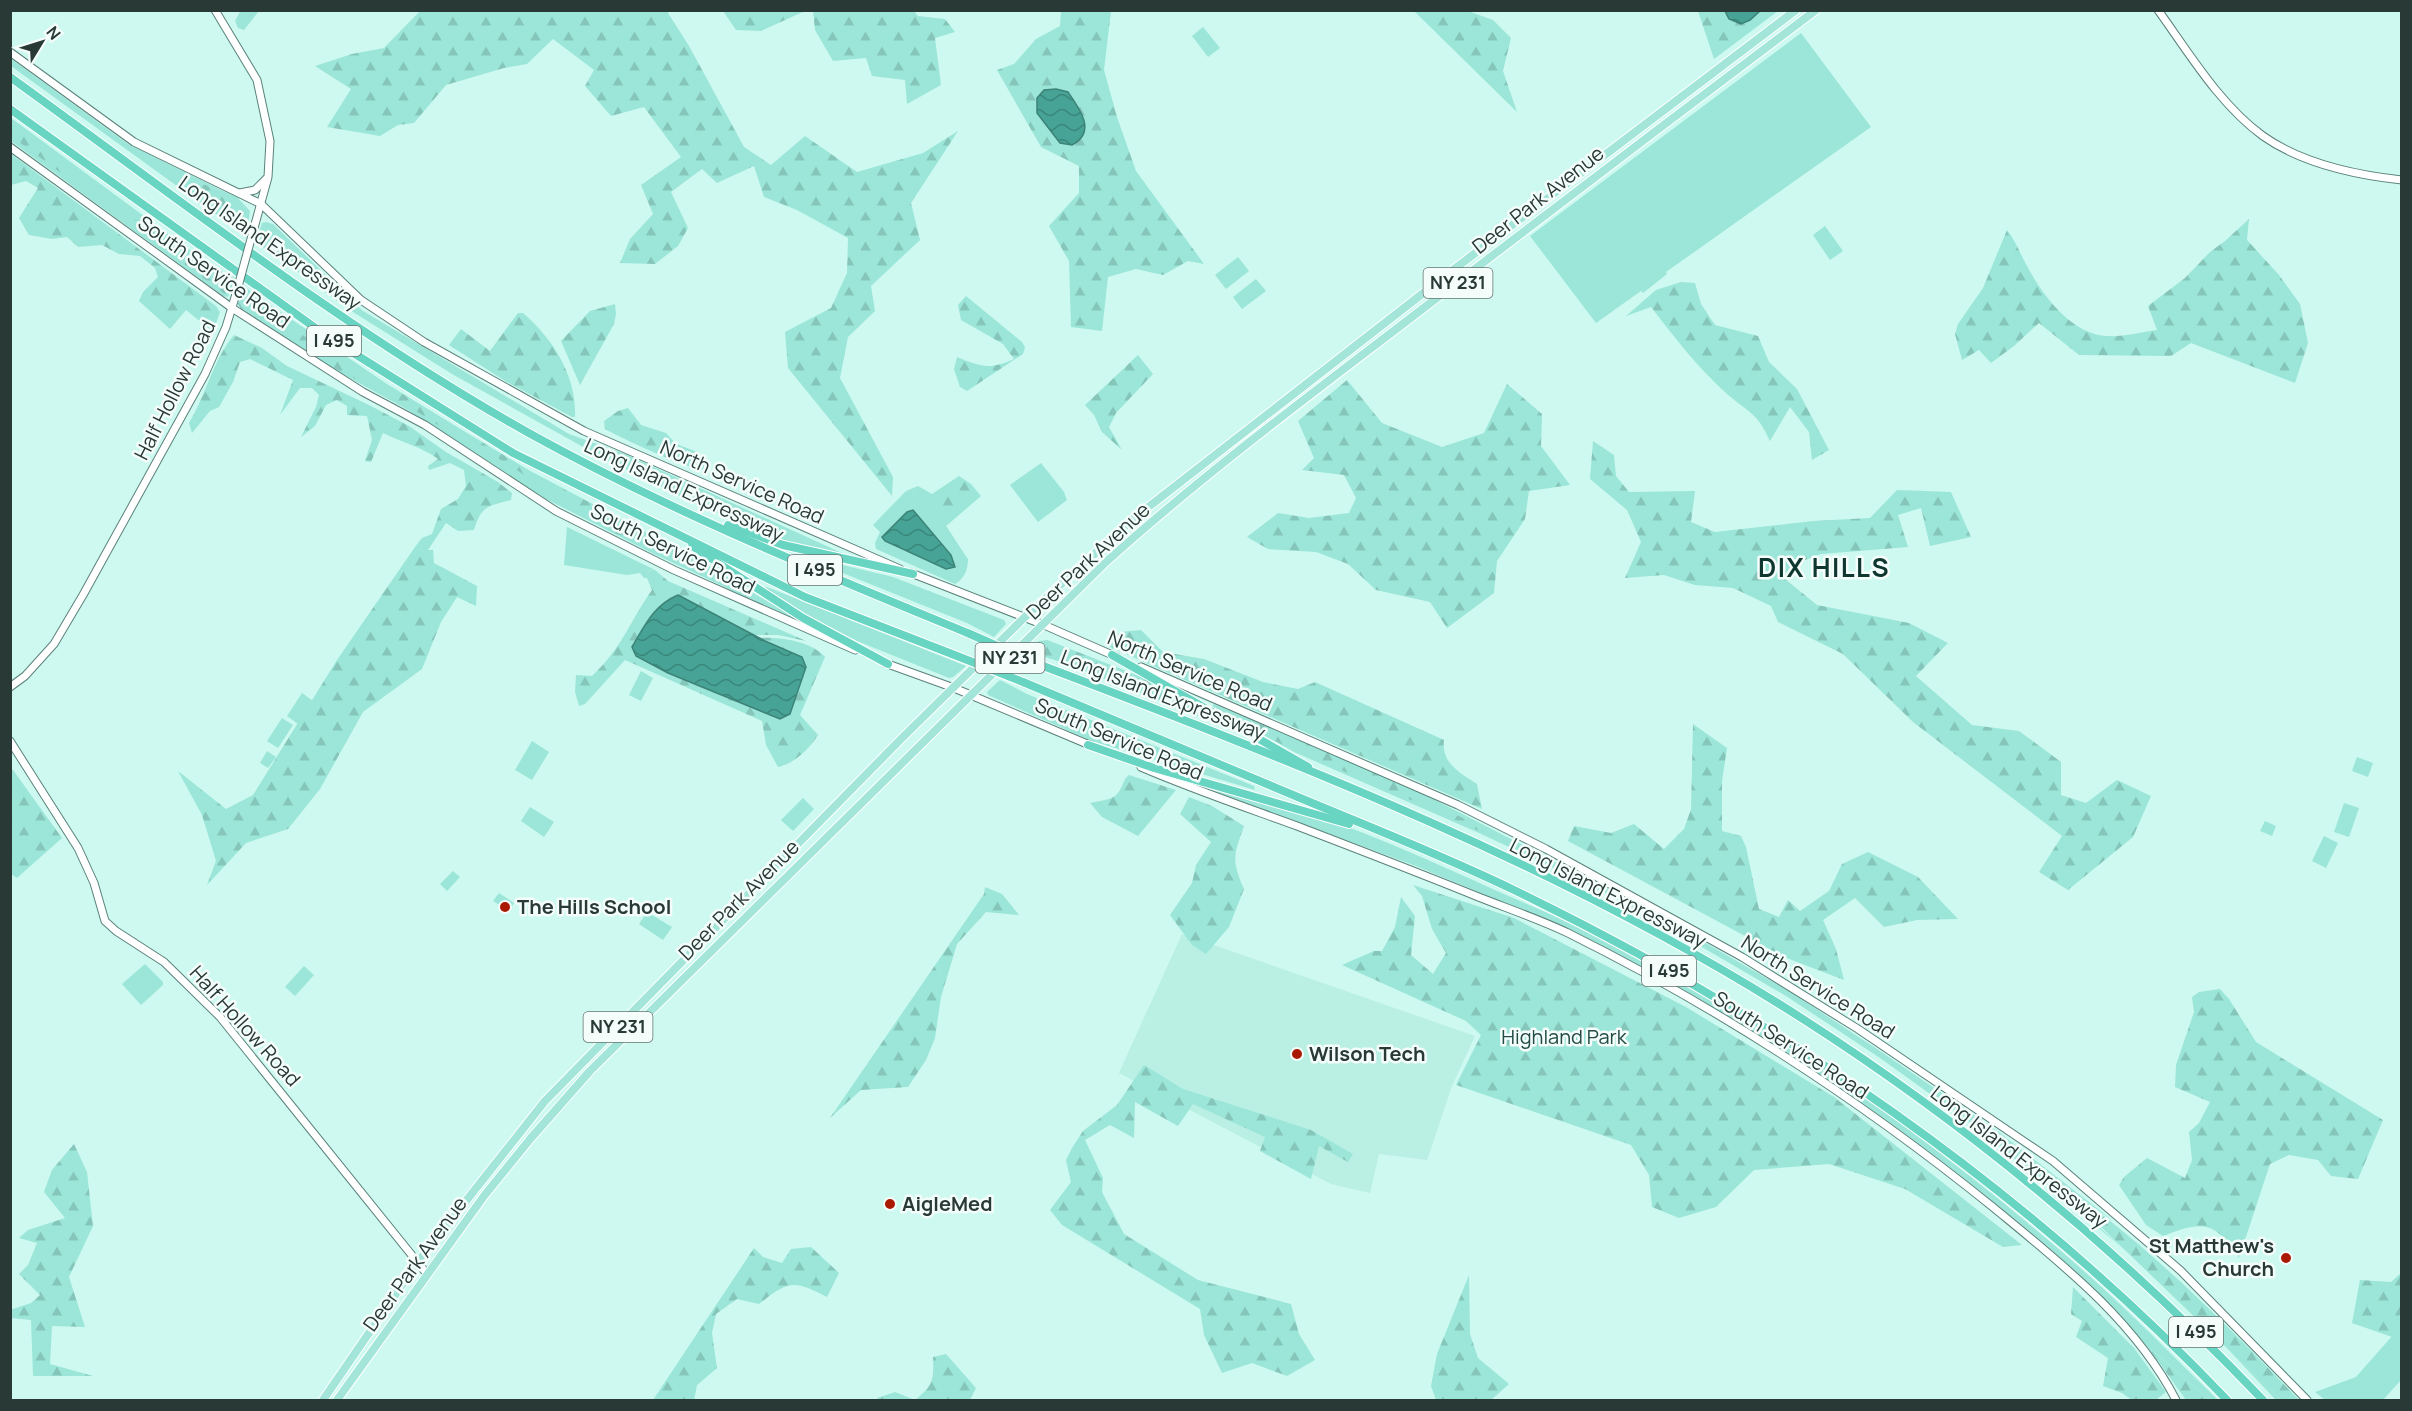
<svg xmlns="http://www.w3.org/2000/svg" width="2412" height="1411" font-family="Manrope,sans-serif">
	<defs>
		<pattern id="forest-firs" width="22" height="20" patternUnits="userSpaceOnUse" patternTransform="scale(1.5)"><rect width="22" height="20" fill="#9be6d8"/><path d="M5 1l3.5 6h-7zM16 11l3.5 6h-7z" fill="#86c6ba"/></pattern>
		<pattern id="water-waves" width="16" height="10" patternUnits="userSpaceOnUse" patternTransform="scale(1.5)"><rect width="16" height="10" fill="#46a395"/><path d="M0 5q4-4 8 0t8 0" fill="none" stroke="#3a867a"/></pattern>
	</defs>
	<rect width="100%" height="100%" fill="#cdf9f0"/>
	<polygon fill="#baefe4" points="1182,934 1475,1036 1452,1086 1427,1160 1379,1154 1370,1193 1331,1184 1119,1073"/>
	<g fill="#9be6d8" fill-rule="evenodd">
		<polygon points="1203,27 1220,48 1208,57 1192,36"/>
		<polygon points="1801,33 1871,127 1666,272 1667,274 1643,293 1641,291 1596,323 1530,236"/>
		<polygon points="10,58 128,144 223,191 167,172 231,225 11,66"/>
		<polygon points="11,118 213,267 235,278 228,297 223,296 11,141"/>
		<polygon points="266,222 273,224 363,311 569,434 625,454 855,559 782,542 694,503 603,458 452,374 345,307 270,251 255,244 262,223"/>
		<polygon points="1825,226 1843,251 1830,260 1813,235"/>
		<polygon points="1238,257 1249,271 1226,289 1215,275"/>
		<polygon points="1256,279 1266,291 1242,309 1233,297"/>
		<polygon points="243,284 251,292 387,384 466,433 530,471 702,562 805,624 656,555 546,499 408,410 310,356 241,309 238,304"/>
		<polygon points="1041,463 1064,492 1067,500 1038,522 1010,485"/>
		<path d="M906,491C934,499 952,537 968,559C968,570 964,579 955,584L876,549L875,543L880,532L873,525ZM895,546L955,567L946,569Z"/>
		<polygon points="567,527 655,570 645,571 648,578 644,578 640,573 627,575 564,565"/>
		<polygon points="809,557 893,577 1004,620 1006,624 994,637 967,623 818,563"/>
		<polygon points="766,587 772,589 966,666 953,677 949,678 857,641 796,610 764,590"/>
		<polygon points="1047,640 1141,677 1212,718 1216,721 1215,723 1067,664 1029,652 1039,641"/>
		<polygon points="641,671 653,678 641,701 629,695"/>
		<polygon points="1000,680 1027,694 1254,786 1255,790 1092,741 988,695 987,692"/>
		<polygon points="302,693 313,701 298,724 287,716"/>
		<polygon points="1214,704 1408,786 1641,906 1789,991 1883,1053 2000,1133 2112,1220 2024,1160 2125,1250 1976,1127 1880,1058 1786,996 1640,911 1573,877 1479,833 1294,752 1212,706"/>
		<polygon points="282,718 293,725 278,748 267,741"/>
		<polygon points="532,741 549,752 532,780 515,770"/>
		<polygon points="267,751 276,757 268,768 260,763"/>
		<polygon points="2357,757 2373,763 2368,777 2352,771"/>
		<path d="M1218,789C1250,798 1283,806 1315,816C1378,836 1437,864 1497,891C1524,903 1552,914 1579,928C1762,1018 1932,1137 2085,1272C2131,1313 2174,1357 2218,1400H2210L2147,1346L2087,1283L1969,1183L1827,1079L1732,1020L1667,981L1604,947L1524,911L1416,866L1217,792Z"/>
		<polygon points="803,798 814,809 793,831 781,820"/>
		<polygon points="2344,803 2359,808 2349,837 2334,832"/>
		<polygon points="530,807 554,822 544,837 521,821"/>
		<polygon points="2265,821 2276,826 2272,836 2260,831"/>
		<polygon points="2324,836 2338,843 2326,868 2312,861"/>
		<polygon points="453,871 460,877 447,891 440,884"/>
		<polygon points="499,893 514,903 509,911 493,901"/>
		<polygon points="647,912 672,927 663,940 639,924"/>
		<polygon points="145,964 163,982 163,985 141,1005 122,984"/>
		<polygon points="304,966 314,975 295,996 285,987"/>
		<polygon points="2401,1326 2401,1380 2383,1400 2325,1400 2315,1392 2356,1377"/>
		<polygon points="2225,1346 2281,1400 2276,1400"/>
	</g>
	<g fill="url(#forest-firs)">
		<polygon points="241,10 259,11 244,30 238,28 235,21"/>
		<polygon points="420,11 669,11 668,13 689,46 744,147 771,165 805,136 857,172 923,153 958,131 911,203 920,240 871,286 875,311 848,337 840,378 893,477 892,496 788,368 785,332 831,308 847,273 848,238 797,210 764,197 754,166 717,183 702,169 671,192 688,228 678,246 655,264 620,263 630,239 653,214 641,185 681,157 644,107 611,116 585,86 594,70 553,39 527,64 504,68 446,85 414,123 398,125 380,136 327,127 351,89 315,66 352,54 384,48"/>
		<polygon points="723,11 805,11 761,31 736,30"/>
		<polygon points="813,11 914,11 918,16 945,19 955,32 935,38 941,85 907,104 905,80 872,76 866,58 833,61 815,30"/>
		<polygon points="1061,11 1111,11 1104,70 1117,117 1136,171 1204,264 1188,261 1163,275 1136,269 1108,277 1102,331 1071,327 1069,261 1049,226 1079,193 1079,166 1041,147 997,70 1014,64 1036,39 1060,26"/>
		<polygon points="1414,11 1468,11 1493,20 1511,38 1503,71 1517,112"/>
		<polygon points="1698,11 1725,11 1726,14 1741,24 1750,20 1760,11 1778,11 1714,59"/>
		<polygon points="10,127 71,168 110,202 180,251 220,277 235,278 232,287 225,294 11,136"/>
		<polygon points="11,154 216,306 220,312 213,332 186,310 170,329 139,301 143,292 158,277 155,268 140,256 119,254 102,245 78,247 67,237 52,239 29,235 19,218 38,188 26,181 11,185"/>
		<polygon points="165,171 223,191 237,197 250,211 246,238"/>
		<path d="M2249,219L2247,240L2279,275L2300,304L2308,343L2295,383L2191,343L2171,356L2079,355L2039,323L2014,346L1991,363L1979,350L1962,360L1955,334L1958,324L1983,288L2007,230C2016,241 2020,254 2027,266C2042,295 2072,335 2107,336C2123,337 2142,332 2157,330L2148,306L2185,278L2210,252L2225,241Z"/>
		<path d="M1681,282L1695,283L1701,304L1715,325L1758,336L1769,362L1797,389L1829,450L1812,460L1809,432L1790,407L1770,441C1757,412 1749,413 1727,394C1699,369 1674,337 1651,307L1626,316L1656,290Z"/>
		<polygon points="243,286 262,308 379,386 393,388 530,471 702,562 751,591 751,596 749,599 728,589 648,541 617,534 460,434 449,432 408,406 311,356 241,309 238,304"/>
		<path d="M966,296L1022,342L1025,347L1023,354L967,391L960,387L954,369L957,357C981,367 990,370 1014,359L1003,344L961,320L958,305Z"/>
		<polygon points="615,304 616,314 614,324 580,385 561,341 590,311"/>
		<path d="M518,313H523C553,339 577,376 575,417H572L505,381L449,345L461,329L490,351Z"/>
		<path d="M234,335L262,348L287,366L369,405L409,426L446,452L498,482L512,493L511,500C488,506 481,506 474,530L458,531L446,523L428,550H433L434,563L477,586L476,606L457,597L441,622L422,669L363,712L320,789L288,829L246,843L207,885L216,861L202,815L178,771L226,809L253,795L337,660L415,547L422,538L432,534L441,509L458,499L466,486L464,470L450,463L429,470L428,466L438,459C422,447 401,442 383,433L371,462L365,461L372,440L367,416L347,415V406L337,400L326,405L315,426L301,437L316,407L319,395L312,388H300L280,415L293,380L250,359L240,362L233,382L219,407L210,411L192,433L189,423C206,395 213,360 234,335Z"/>
		<polygon points="1138,355 1153,374 1116,413 1109,427 1122,450 1102,432 1094,415 1085,405"/>
		<polygon points="1347,380 1382,423 1442,447 1484,433 1507,384 1542,414 1541,446 1570,485 1529,491 1525,519 1497,561 1494,593 1447,628 1430,602 1376,590 1348,564 1316,552 1268,549 1247,537 1278,513 1309,518 1349,513 1356,498 1344,475 1302,470 1314,458 1298,421"/>
		<path d="M628,408L641,425L666,433L676,444L695,451L707,470C693,472 621,438 605,429L604,421L618,411Z"/>
		<polygon points="1593,441 1614,455 1616,476 1629,492 1695,491 1691,522 1715,532 1813,521 1870,518 1897,490 1951,492 1971,537 1930,546 1921,508 1898,515 1908,547 1821,554 1792,565 1785,579 1817,605 1909,623 1948,643 1916,676 1972,725 2019,731 2061,762 2061,795 2086,803 2117,780 2151,796 2133,837 2068,890 2039,872 2062,836 1913,722 1843,654 1778,622 1771,606 1733,588 1695,585 1664,575 1625,578 1641,542 1627,510 1590,479"/>
		<path d="M959,476L971,484L981,496L945,527C935,514 923,496 906,491L918,486L932,494Z"/>
		<path d="M655,570L668,581L806,641L778,635H752L678,595L636,656L668,673L780,718L765,641L759,638C780,637 811,641 825,657L800,715L818,735C810,748 794,764 778,767L766,745L762,721L625,660L585,704L579,706L575,692L576,675L592,676C622,648 630,621 652,590L644,571Z"/>
		<path d="M1141,630L1163,652L1204,659L1263,682L1298,689L1315,682L1444,740C1441,763 1460,773 1477,784L1482,809L1105,645L1120,632Z"/>
		<polygon points="1047,640 1141,677 1175,696 1180,706 1140,693 1039,653 1039,646"/>
		<path d="M1227,710L1410,787L1415,795L1556,863V866C1496,839 1437,811 1377,785C1326,763 1270,745 1227,710Z"/>
		<polygon points="1693,724 1727,748 1722,781 1722,831 1741,836 1746,847 1759,909 1779,917 1788,900 1800,911 1829,891 1842,864 1868,852 1918,877 1958,919 1917,920 1884,927 1855,898 1823,920 1836,949 1844,980 1784,957 1568,841 1574,826 1611,833 1634,824 1664,849 1684,829 1691,809"/>
		<polygon points="10,770 13,770 62,838 17,878 11,874"/>
		<path d="M1129,775L1176,790L1138,836L1102,817L1090,803C1103,800 1115,801 1121,788C1124,782 1124,779 1129,775Z"/>
		<path d="M1189,797L1212,806L1244,826C1234,855 1231,859 1244,889L1229,927L1206,954L1192,945L1170,915L1192,883L1196,865L1211,842L1180,814Z"/>
		<polygon points="1413,885 1514,918 1686,1007 1834,1097 2022,1245 2003,1247 1905,1189 1829,1164 1754,1170 1716,1207 1679,1218 1652,1207 1649,1175 1631,1145 1456,1085 1481,1035 1466,1021 1342,965 1374,951 1382,951 1395,927 1401,897 1415,916 1411,955 1433,974 1446,953 1432,929 1422,896"/>
		<polygon points="985,887 1002,894 1019,915 986,912 957,944 941,997 935,1038 926,1060 908,1087 861,1090 830,1118 984,894"/>
		<path d="M2220,989L2229,999L2256,1042L2383,1120L2358,1179L2331,1176L2318,1160L2289,1155L2270,1164L2239,1258C2215,1221 2203,1220 2163,1236L2146,1225L2119,1185L2124,1177L2147,1158L2185,1178L2192,1160L2189,1132L2199,1123L2210,1102L2175,1087L2176,1065L2194,1012L2192,997L2199,992Z"/>
		<polygon points="1144,1065 1183,1089 1311,1130 1353,1154 1348,1162 1319,1146 1311,1179 1260,1151 1265,1137 1193,1104 1178,1126 1135,1102 1134,1138 1110,1125 1085,1140 1103,1178 1102,1192 1124,1234 1198,1280 1291,1304 1299,1334 1315,1360 1287,1376 1252,1363 1222,1373 1204,1335 1200,1309 1062,1225 1050,1210 1071,1182 1066,1160 1072,1148 1083,1131 1117,1105"/>
		<polygon points="74,1144 87,1172 93,1226 69,1277 85,1327 52,1326 50,1364 93,1376 33,1376 31,1320 11,1318 10,1310 31,1303 40,1295 19,1274 28,1265 37,1243 19,1238 28,1230 65,1218 44,1192 52,1170"/>
		<path d="M2020,1156C2128,1225 2211,1308 2299,1400H2281L2102,1228Z"/>
		<path d="M811,1247L839,1273L827,1297C793,1279 788,1281 759,1304L737,1299L716,1314L712,1333L717,1368L697,1385L694,1400H653L754,1248L763,1257L782,1263L791,1249Z"/>
		<polygon points="2401,1273 2401,1327 2392,1337 2352,1323 2360,1280 2391,1282"/>
		<polygon points="1469,1275 1470,1334 1478,1358 1509,1384 1491,1400 1436,1400 1431,1386 1437,1354"/>
		<polygon points="2073,1287 2134,1348 2166,1392 2156,1400 2132,1400 2122,1393 2103,1386 2108,1358 2076,1337 2082,1321 2071,1314"/>
		<polygon points="2147,1346 2210,1400 2186,1400"/>
		<path d="M946,1354L976,1388L970,1400H879L877,1398L895,1392L915,1400C933,1386 934,1380 933,1357Z"/>
	</g>
	<g fill="url(#water-waves)" stroke="#3d8378" stroke-width="1.5">
		<polygon points="1725,11 1725,10 1760,11 1750,20 1741,24 1729,19"/>
		<path d="M1056,89L1068,92C1080,109 1097,132 1072,145L1060,143L1037,113V98L1044,90Z"/>
		<polygon points="913,510 951,555 955,567 946,569 885,541 882,537 907,512"/>
		<path d="M678,595L765,641L802,657L806,667L790,714L780,719L668,673L636,656L632,647C645,625 654,605 678,595Z"/>
	</g>
	<g fill="none" stroke-linecap="round" stroke-linejoin="round">
		<defs>
			<g id="secondary">
				<polyline points="215,10 257,80 270,141 268,177 254,228"/>
				<path d="M2158,10C2189,53 2220,105 2263,136C2301,163 2356,175 2402,180"/>
				<polyline points="10,52 134,142 261,204 361,300 424,342 584,431 900,569"/>
				<polyline points="10,147 232,308 363,392 425,425 556,511 674,570 855,650"/>
				<polyline points="240,193 255,190 266,179"/>
				<polyline points="911,573 1044,625 1117,657"/>
				<polyline points="885,663 954,688 1092,746"/>
				<polyline points="1141,667 1458,805 1546,849 1742,957 1858,1029 2053,1161 2181,1271 2307,1400"/>
				<polyline points="10,687 25,676 54,644 83,595 205,374 226,327 236,294"/>
				<polyline points="10,741 78,848 94,883 105,921 116,931 164,962 220,1017 427,1274"/>
				<path d="M1141,767C1192,789 1245,807 1297,826C1357,849 1417,872 1476,896C1506,908 1539,919 1568,933C1719,1008 1863,1102 1994,1208C2062,1264 2135,1321 2176,1400"/>
			</g>
			<g id="primary">
				<polyline points="323,1400 417,1263 545,1101 902,738 1025,617 1133,519 1449,273 1796,10"/>
				<path d="M337,1400L484,1196L531,1138L590,1071L1106,562C1207,471 1317,390 1425,307C1555,208 1685,108 1816,10"/>
			</g>
			<g id="highway">
				<path d="M10,77C179,199 345,330 527,432C669,511 820,572 970,634"/>
				<polyline points="10,109 328,337 513,453 805,597 952,654"/>
				<polyline points="728,525 783,545 913,574"/>
				<polyline points="692,546 803,618 888,664"/>
				<polyline points="1112,655 1308,767"/>
				<path d="M1038,664C1301,764 1568,868 1806,1021C1974,1129 2126,1257 2263,1400"/>
				<path d="M1023,682C1117,721 1211,761 1305,800C1375,829 1446,857 1514,890C1782,1020 2021,1184 2227,1400"/>
				<polyline points="1088,745 1154,768 1349,824"/>
			</g>
		</defs>
		<use href="#secondary" stroke="#5a827a" stroke-width="9"/>
		<use href="#primary" stroke="#fff" stroke-width="10"/>
		<use href="#highway" stroke="#fff" stroke-width="10"/>
		<use href="#secondary" stroke="#fff" stroke-width="7"/>
		<use href="#primary" stroke="#a4e5da" stroke-width="8"/>
		<use href="#highway" stroke="#68d4c2" stroke-width="8"/>
		<defs>
			<polyline id="secondary-bridge" points="236,294 254,228"/>
			<g id="highway-bridge">
				<polyline points="970,634 1038,664"/>
				<polyline points="952,654 1023,682"/>
			</g>
		</defs>
		<use href="#secondary-bridge" stroke="#5a827a" stroke-width="9" stroke-linecap="butt"/>
		<use href="#highway-bridge" stroke="#fff" stroke-width="10" stroke-linecap="butt"/>
		<use href="#secondary-bridge" stroke="#fff" stroke-width="7"/>
		<use href="#highway-bridge" stroke="#68d4c2" stroke-width="8"/>
	</g>
	<g fill="#aa1a03" stroke="#f5fdfb" stroke-width="2">
		<circle cx="505" cy="907" r="6"/>
		<circle cx="1297" cy="1054" r="6"/>
		<circle cx="890" cy="1204" r="6"/>
		<circle cx="2286" cy="1258" r="6"/>
	</g>
	<g text-anchor="middle" stroke-width="5" stroke-linejoin="round" paint-order="stroke">
		<g fill="#f5fdfb" stroke="#667471" stroke-width="1.5">
			<rect x="1423.5" y="268" width="69" height="30" rx="4.5"/>
			<rect x="307" y="326" width="54" height="30" rx="4.5"/>
			<rect x="788" y="555" width="54" height="30" rx="4.5"/>
			<rect x="975.5" y="643" width="69" height="30" rx="4.5"/>
			<rect x="1642" y="956" width="54" height="30" rx="4.5"/>
			<rect x="583.5" y="1012" width="69" height="30" rx="4.5"/>
			<rect x="2169" y="1317" width="54" height="30" rx="4.5"/>
		</g>
		<g font-size="18" font-weight="bold" fill="#283936">
			<text x="1458" y="289">NY 231</text>
			<text x="334" y="347">I 495</text>
			<text x="815" y="576">I 495</text>
			<text x="1010" y="664">NY 231</text>
			<text x="1669" y="977">I 495</text>
			<text x="618" y="1033">NY 231</text>
			<text x="2196" y="1338">I 495</text>
		</g>
		<g font-size="20" fill="#283936" stroke="#f5fdfb">
			<text transform="translate(1538 200) rotate(-38)" y="7">Deer Park Avenue</text>
			<text transform="translate(270 243) rotate(35)" y="7">Long Island Expressway</text>
			<text transform="translate(214 272) rotate(35)" y="7">South Service Road</text>
			<text transform="translate(175 390) rotate(-63)" y="7">Half Hollow Road</text>
			<text transform="translate(742 482) rotate(24)" y="7">North Service Road</text>
			<text transform="translate(684 490) rotate(25)" y="7">Long Island Expressway</text>
			<text transform="translate(673 549) rotate(26)" y="7">South Service Road</text>
			<text transform="translate(1088 561) rotate(-43)" y="7">Deer Park Avenue</text>
			<text transform="translate(1190 671) rotate(23)" y="7">North Service Road</text>
			<text transform="translate(1163 695) rotate(21)" y="7">Long Island Expressway</text>
			<text transform="translate(1119 739) rotate(23)" y="7">South Service Road</text>
			<text transform="translate(1608 893) rotate(27)" y="7">Long Island Expressway</text>
			<text transform="translate(739 900) rotate(-45)" y="7">Deer Park Avenue</text>
			<text transform="translate(1818 987) rotate(32)" y="7">North Service Road</text>
			<text transform="translate(245 1026) rotate(48)" y="7">Half Hollow Road</text>
			<text transform="translate(1791 1045) rotate(33)" y="7">South Service Road</text>
			<text transform="translate(2019 1157) rotate(38)" y="7">Long Island Expressway</text>
			<text transform="translate(415 1264) rotate(-54)" y="7">Deer Park Avenue</text>
		</g>
		<g font-size="20" font-weight="bold" fill="#283936" stroke="#f5fdfb" text-anchor="start">
			<text x="517" y="914">The Hills School</text>
			<text x="1309" y="1061">Wilson Tech</text>
			<text x="902" y="1211">AigleMed</text>
			<text x="2274" y="1253" text-anchor="end">St Matthew's<tspan x="2274" dy="23">Church</tspan></text>
		</g>
		<g font-size="20" fill="#214b44" stroke="#f5fdfb">
			<text x="1564" y="1044">Highland Park</text>
		</g>
		<g font-size="26" font-weight="bold" letter-spacing="1.5" fill="#0e3730" stroke="#f5fdfb">
			<text x="1824" y="577">DIX HILLS</text>
		</g>
	</g>
	<rect width="2412" height="1411" fill="none" stroke="#283936" stroke-width="24"/>
	<g transform="translate(42 42) rotate(52)" stroke="#f5fdfb" stroke-width="4.5" paint-order="stroke">
	<path d="M0-4.5L10 22L0 15L-10 22Z" fill="#283936"/>
	<text y="-9" font-size="16" font-weight="bold" text-anchor="middle" fill="#283936">N</text>
	</g>
</svg>
